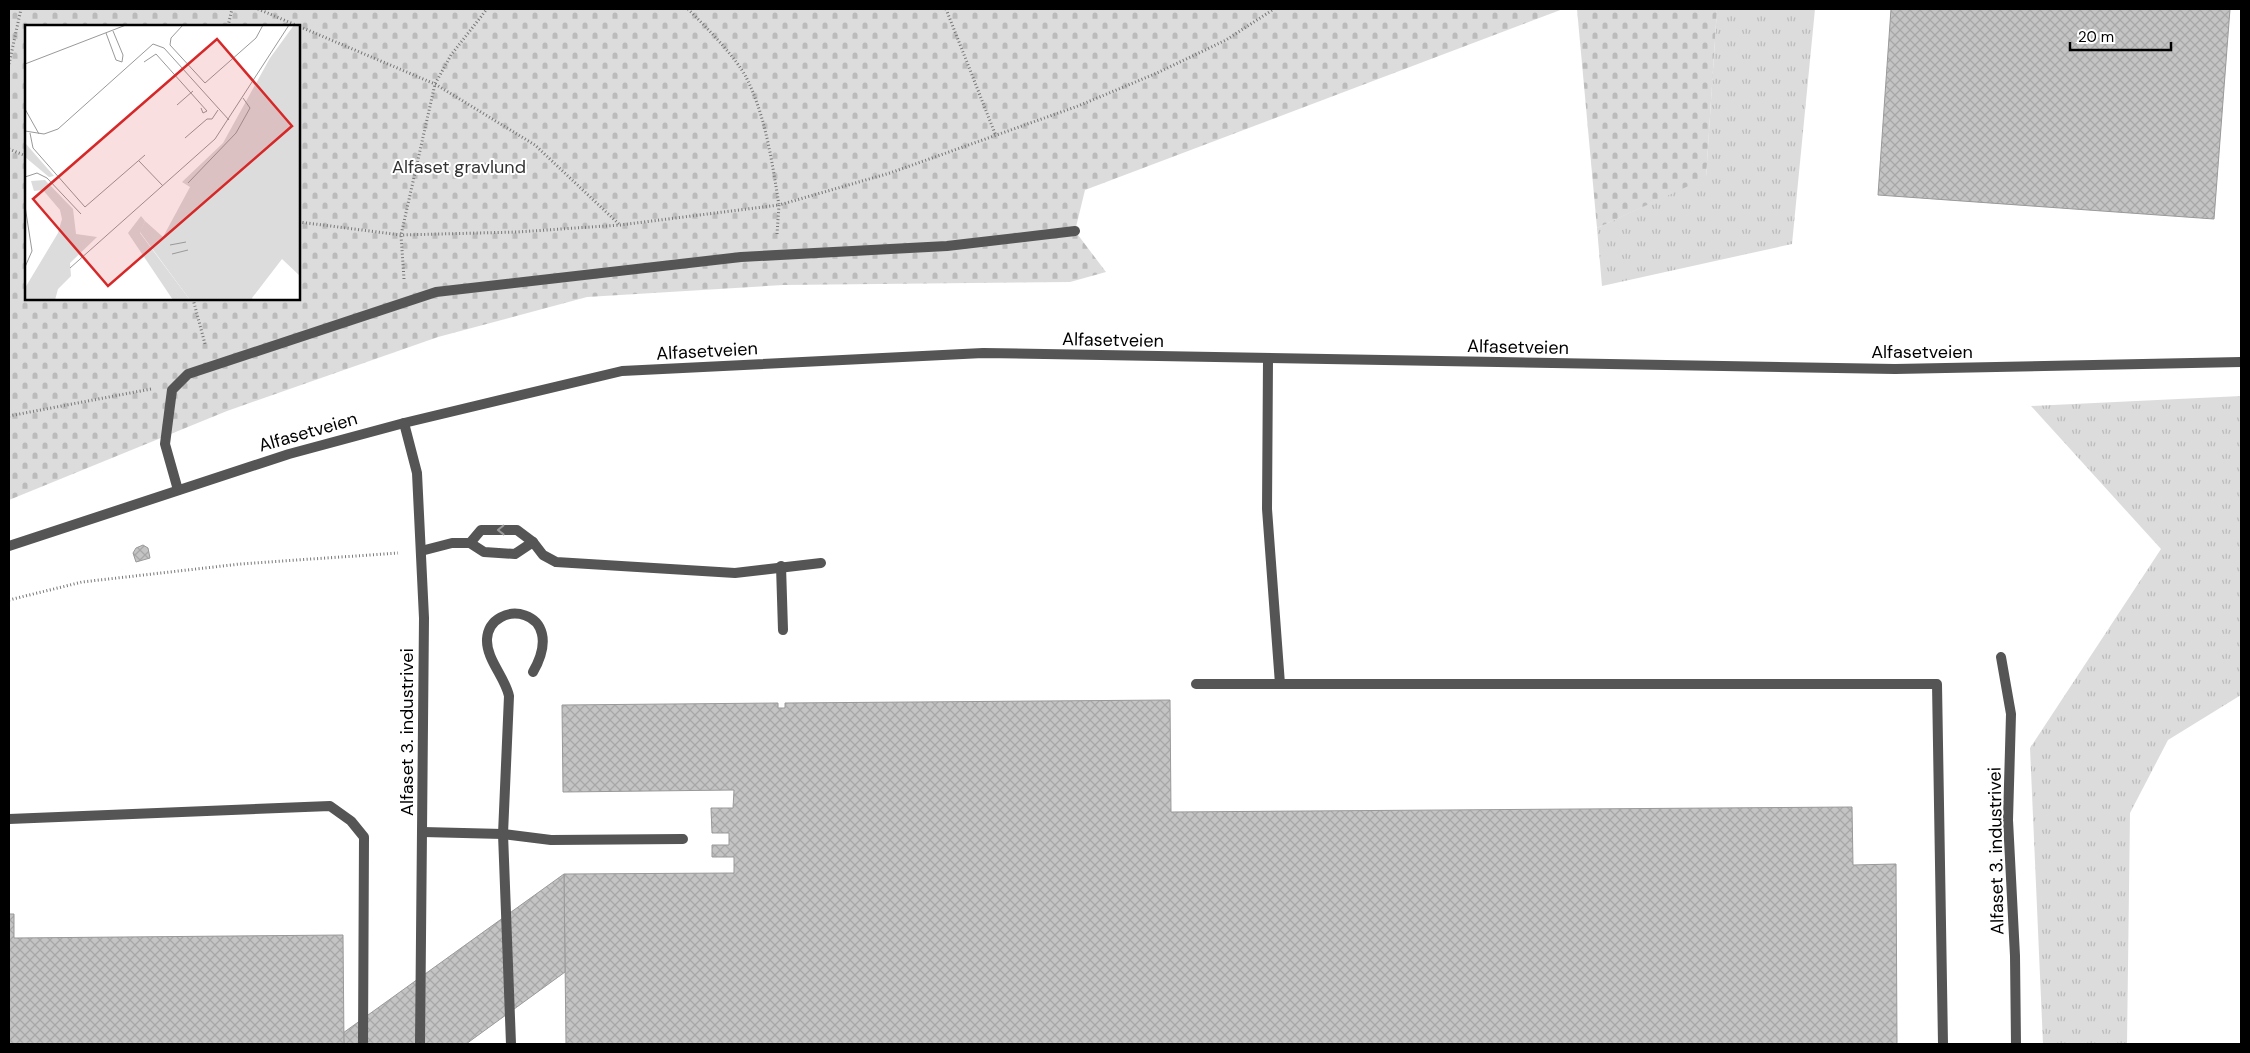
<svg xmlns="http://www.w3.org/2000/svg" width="2250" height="1053" font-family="'DM Sans',sans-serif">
	<defs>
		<pattern id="grass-tufts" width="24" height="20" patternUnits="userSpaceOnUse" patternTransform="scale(1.25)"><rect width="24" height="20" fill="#dcdcdc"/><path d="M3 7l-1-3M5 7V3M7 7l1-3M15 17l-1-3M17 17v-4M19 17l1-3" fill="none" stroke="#bbb"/></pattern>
		<pattern id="cemetery-stones" width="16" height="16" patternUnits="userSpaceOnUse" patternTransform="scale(1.25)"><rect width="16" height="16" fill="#dcdcdc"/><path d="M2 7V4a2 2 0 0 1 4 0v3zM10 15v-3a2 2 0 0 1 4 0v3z" fill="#bbb"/></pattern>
		<pattern id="building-cross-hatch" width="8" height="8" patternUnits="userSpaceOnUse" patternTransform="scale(1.25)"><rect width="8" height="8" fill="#c4c4c4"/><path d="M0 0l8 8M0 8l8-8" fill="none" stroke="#a7a7a7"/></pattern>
	</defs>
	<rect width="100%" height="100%" fill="#fff"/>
	<g fill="url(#grass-tufts)">
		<polygon points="1717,9 1815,9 1792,244 1602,286 1597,228 1706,177"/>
		<polygon points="2241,396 2241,695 2168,740 2130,813 2127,1044 2043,1044 2030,748 2161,549 2031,406"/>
	</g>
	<g fill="url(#cemetery-stones)" fill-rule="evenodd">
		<path d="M9,9H1563L1085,190L1075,231L1106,272L1070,282L783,285L587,297L438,337L227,411L9,500ZM26,26H299V299H26Z"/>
		<polygon points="1577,9 1717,9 1706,178 1597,228"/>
	</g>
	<g fill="url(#building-cross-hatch)" stroke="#999">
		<polygon points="1891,9 2230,9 2214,219 1878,195"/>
		<polygon points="143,545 148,548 150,558 136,562 133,553 136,548"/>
		<polygon points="1170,700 1171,812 1852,807 1853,865 1896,864 1897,1044 566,1044 564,874 734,873 734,857 712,857 712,845 729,845 729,833 712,833 711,808 733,808 734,790 563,792 562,705 778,703 778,708 785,708 785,703"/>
		<polygon points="564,874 565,972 466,1044 344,1044 343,1033"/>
		<polygon points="9,914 14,914 14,938 343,935 344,1044 9,1044"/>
	</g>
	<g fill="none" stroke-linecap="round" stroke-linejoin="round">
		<g stroke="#777" stroke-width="3" stroke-dasharray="1 2.5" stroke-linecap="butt">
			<polyline points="258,9 435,84 535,145 620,225"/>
			<polyline points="946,9 996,136"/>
			<polyline points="228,26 232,9"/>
			<polyline points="9,64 21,9"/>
			<polyline points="9,149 26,156"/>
			<path d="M299,222L401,235L517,232L620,225L779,205C772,162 766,118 747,79C737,58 705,26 688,9"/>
			<polyline points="777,234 779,205 890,173 1078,106 1157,73 1226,40 1274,9"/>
			<polyline points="404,279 401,235 435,84 451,55 487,9"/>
			<polyline points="193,299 205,344"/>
			<polyline points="9,416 151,389"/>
			<polyline points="9,600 82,582 240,564 398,553"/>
		</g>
		<g stroke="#555" stroke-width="10">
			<polyline points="1268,359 1267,509 1280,684"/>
			<polyline points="1895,369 2241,362"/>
			<polyline points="178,490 165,444 172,390 188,374 436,292 741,257 947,246 1075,231"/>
			<polyline points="470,543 481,530 517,530 533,542 543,555 556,562 735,573 821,563"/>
			<polyline points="421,551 452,543 470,543 484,552 515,554 533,542"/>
			<polyline points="781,566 783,630"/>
			<polyline points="2001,657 2011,714 2008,820 2015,956 2016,1044"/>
			<polyline points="1196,684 1937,684 1943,1044"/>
			<polyline points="9,819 330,806 351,821 364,837 363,1044"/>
			<polyline points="423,832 503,834 551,840 683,839"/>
			<path d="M511,1044L503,834L509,696C505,677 486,659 487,639C490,597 570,607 533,672"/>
		</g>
		<g stroke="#555" stroke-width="10">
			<polyline points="404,423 417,473 424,618 420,1044"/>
			<polyline points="9,546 289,454 404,423 622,371 983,353 1895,369"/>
		</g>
	</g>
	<defs><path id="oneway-chevron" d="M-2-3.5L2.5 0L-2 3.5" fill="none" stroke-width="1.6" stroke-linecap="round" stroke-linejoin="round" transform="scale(1.25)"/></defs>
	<use stroke="#999" href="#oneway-chevron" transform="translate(501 530) rotate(179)"/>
	<g text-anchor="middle" stroke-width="4" stroke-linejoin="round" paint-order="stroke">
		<g font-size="18" fill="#333" stroke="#fff">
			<text x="459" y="173">Alfaset gravlund</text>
		</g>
		<g font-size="18" fill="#000" stroke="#fff">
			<text transform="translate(1113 340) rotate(1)" y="6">Alfasetveien</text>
			<text transform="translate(1518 347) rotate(1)" y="6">Alfasetveien</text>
			<text transform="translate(707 351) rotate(-3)" y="6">Alfasetveien</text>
			<text x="1922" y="358">Alfasetveien</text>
			<text transform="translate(308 432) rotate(-16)" y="6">Alfasetveien</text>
			<text transform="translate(407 732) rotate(-90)" y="6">Alfaset 3. industrivei</text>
			<text transform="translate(1996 851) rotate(-91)" y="6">Alfaset 3. industrivei</text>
		</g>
	</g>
	<g transform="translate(25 25)">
		<rect width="275" height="275" fill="#fff"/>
		<path d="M0,113L1,119L29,151L24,152L0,132ZM20,155L48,184L51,209L72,212L45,238L46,251L33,264L30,275H0V263L33,208L37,194L35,185L18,165L9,166L6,156ZM116,191L120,196L115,208L165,275H148L103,208Z" fill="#dcdcdc"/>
		<path d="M269,0H275V251L257,234L227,273L228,275H165L115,207L120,196L138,212L165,162L157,157L198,118L245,33Z" fill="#dcdcdc"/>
		<path fill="none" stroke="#999" stroke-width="1" d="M158,0L146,13L145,20L180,58L231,13L238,0M81,8L91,35L97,37L98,30L88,6M119,37L131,29L182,86L178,88L176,83M0,39L101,0M152,80L168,66M0,84L14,109M0,106L19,109L33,104L128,19L139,23L204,95M5,108L8,123L60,182L120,130M160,113L182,94H187L193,85M114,136L138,161M0,152L12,148L22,153L56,189M163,158L211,108L225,83L218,73M0,181L7,226L0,242M145,220L161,217M147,229L163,225M45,243L190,114L264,0"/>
		<path fill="#d62828" fill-opacity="0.15" stroke="#d62828" stroke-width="2.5" d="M192,14L267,101L83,261L8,174Z"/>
		<rect width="275" height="275" fill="none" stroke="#000" stroke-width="2.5"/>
	</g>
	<rect width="2250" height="1053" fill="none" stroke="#000000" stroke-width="20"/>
	<path d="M2070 42v8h101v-8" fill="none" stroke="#000000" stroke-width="2.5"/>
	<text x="2078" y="42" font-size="15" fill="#000000" stroke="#ffffff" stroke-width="4" paint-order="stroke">20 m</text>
</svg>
